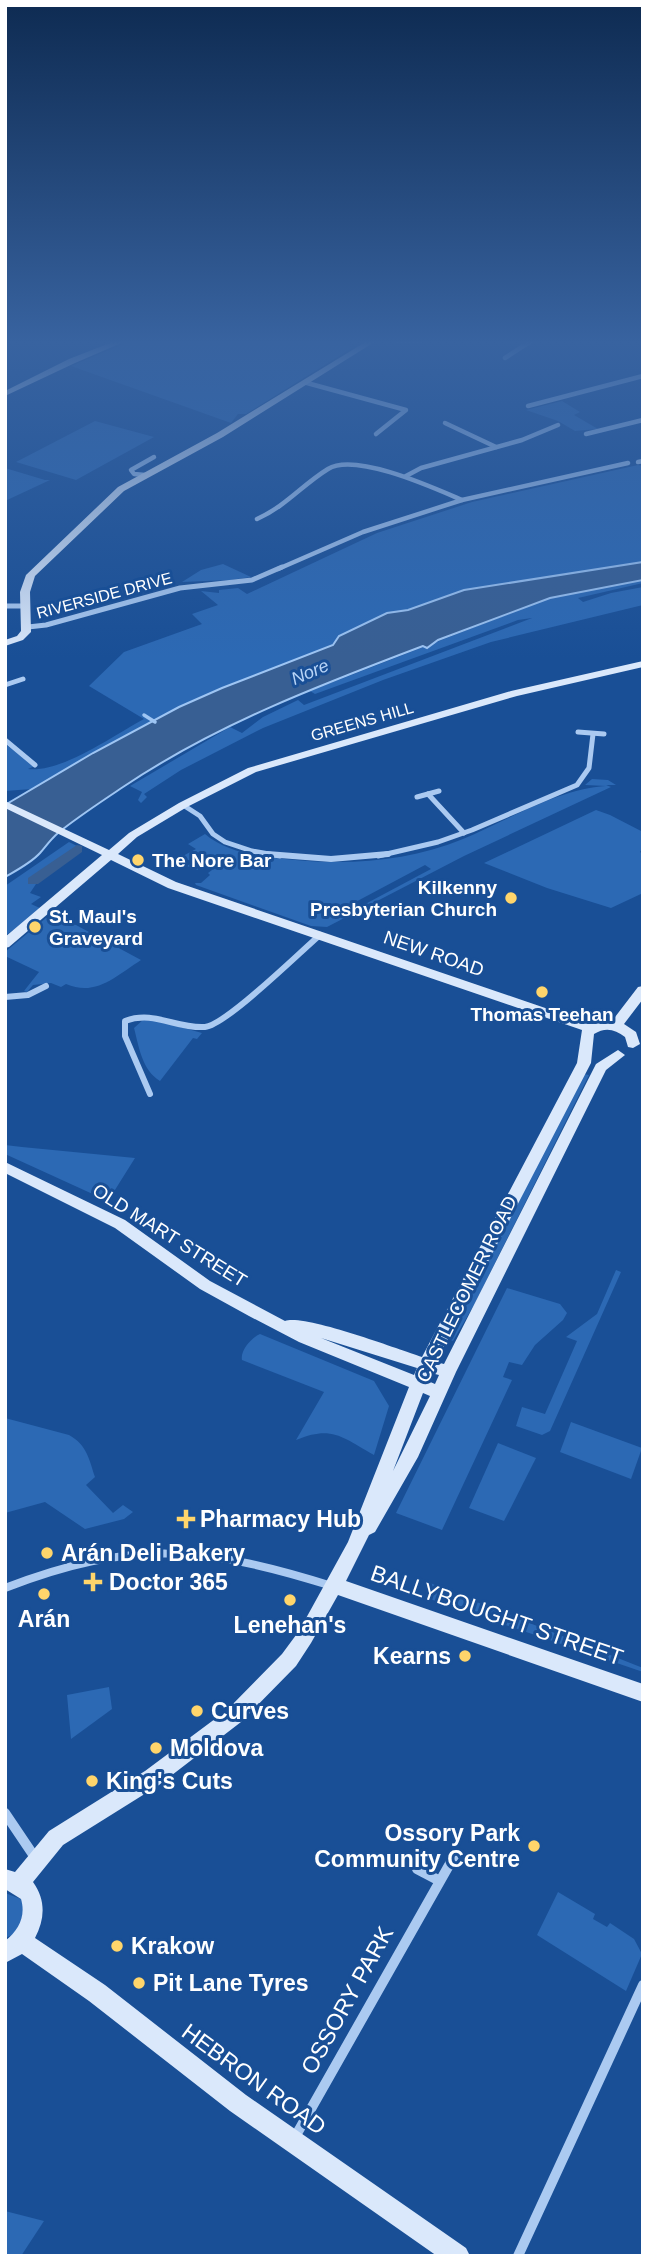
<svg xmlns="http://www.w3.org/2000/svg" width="648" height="2261" font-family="Helvetica,sans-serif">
	<rect width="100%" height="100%" fill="#194f96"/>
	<g fill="#2c69b4" fill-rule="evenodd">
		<polygon points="131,341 351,341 348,345 352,348 246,414 238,414 231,423 71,366"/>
		<polygon points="562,401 580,412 574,415 598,429 575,431 558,421 526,410"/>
		<polygon points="95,421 154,437 76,480 16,462"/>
		<path d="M638,465L643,466V562L464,590L408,610L387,613L339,636L333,645L179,707L32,789L5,791V744L35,766L28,769C62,773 114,735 144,719L89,686L124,652L202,624L192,614L218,605L201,591L219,593V590L238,588L247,594L377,533L472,502Z"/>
		<polygon points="5,468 45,480 50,480 5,501"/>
		<polygon points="223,564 251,577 230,580 182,582 201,570"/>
		<polygon points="643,580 643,583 578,598 583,602 611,593 643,587 643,605 491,642 383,680 263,728 181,770 144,794 147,797 141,803 138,800 142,792 130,786 230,727 242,733 263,717 298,700 304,705 532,618 518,620 315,694 310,691 550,598"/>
		<path d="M592,779L608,780L616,785H606L611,787L464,856L327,927L311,926L196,885L195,883H201L210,875L208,873L212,870L203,866L197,870L187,866L193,862L181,857L196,849L188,844L205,834C226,852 259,857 285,859C345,866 407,862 463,839C506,821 560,788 606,786L585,785ZM425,865L431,869L339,918L333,914Z"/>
		<polygon points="596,810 610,815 643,832 643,848 640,852 643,854 643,893 611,908 547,888 484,863"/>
		<polygon points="69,842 77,846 34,875 30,882 36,884 30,893 41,897 31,904 42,909 5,936 5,886"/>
		<path d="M46,918L76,925L141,960C116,976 96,997 66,984L61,987L51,983L33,985L27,992L24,991L39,972L5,956V952Z"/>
		<path d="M144,1019L159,1021L202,1033L197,1039L193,1038L160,1081C142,1070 139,1047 134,1028Z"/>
		<polygon points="584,1074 589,1075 474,1305 453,1341 446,1338 477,1285 540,1152"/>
		<polygon points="5,1145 22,1147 135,1158 108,1201 5,1154"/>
		<polygon points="616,1270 621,1272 550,1431 542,1435 516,1426 522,1407 545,1414 577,1341 566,1337 597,1314"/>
		<polygon points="507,1288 560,1304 567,1313 563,1320 535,1345 522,1365 509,1362 503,1377 512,1380 442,1530 396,1513"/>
		<path d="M260,1334L374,1381L389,1406L374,1455C342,1437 332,1425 296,1440L324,1392L242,1360C240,1351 251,1338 260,1334Z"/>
		<path d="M5,1418L69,1435C87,1445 89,1459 95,1477L86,1485L113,1513L123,1505L133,1512L124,1519L85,1529L45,1502L5,1513Z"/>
		<polygon points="571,1422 642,1448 631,1479 560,1452"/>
		<polygon points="498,1443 536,1458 504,1521 469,1508"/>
		<polygon points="428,1582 435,1585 441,1597 454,1593 643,1668 643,1672 430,1599 426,1591"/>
		<polygon points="109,1687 112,1709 71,1739 67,1695"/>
		<polygon points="558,1892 595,1914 593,1919 607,1927 610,1923 634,1939 642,1954 626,1991 537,1935"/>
		<polygon points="5,1893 21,1899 26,1912 17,1933 5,1938"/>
		<polygon points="5,2211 44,2221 21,2256 5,2256"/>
	</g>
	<path fill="#385f93" stroke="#9ec5f3" stroke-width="2" d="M643,562V580L550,598L438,640L427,648L423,646C320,685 215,725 123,787C101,802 79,816 58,833C51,839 46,846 40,853C31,863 17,870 5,877V805L93,753L179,707L222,688L333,645L339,636L387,613L408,610L464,590Z"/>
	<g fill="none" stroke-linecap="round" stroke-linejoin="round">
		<polyline stroke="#9ec5f3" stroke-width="3.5" points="144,715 155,722"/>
		<polygon fill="#385f93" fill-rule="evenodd" points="77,845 82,846 82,852 38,884 28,884 28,878"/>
		<g stroke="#abcaf1" stroke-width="4.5">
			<polyline points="397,341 420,341"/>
			<polyline points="505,358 531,341"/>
			<polyline points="307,383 406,410 376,434"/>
			<polyline points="528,406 643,376"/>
			<polyline points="445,423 496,447"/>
			<polyline points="586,434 643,420"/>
			<polyline points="638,462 643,461"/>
			<polyline points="145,475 134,474 131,470 154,457"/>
			<polyline points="406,476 421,468 522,440 558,425"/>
			<path d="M257,519C286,506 302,485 328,469C355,452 434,488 462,500"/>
			<polyline points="278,569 363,532 462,500 628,463"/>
		</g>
		<g stroke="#abcaf1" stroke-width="5">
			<polyline points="5,606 25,606"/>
			<polyline points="28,627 46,625 180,588 252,580 282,567"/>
			<polyline points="5,685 23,679"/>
			<polyline points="578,732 604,734"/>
			<polyline points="5,740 35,765"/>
			<polyline points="428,794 464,833"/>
			<polyline points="417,797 439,791"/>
			<polyline points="183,805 200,816 213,834 225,842 252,851 280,856"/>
			<polyline points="378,856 438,842 472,830 577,785 589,768 593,734"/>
		</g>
		<g stroke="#abcaf1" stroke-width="6">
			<polyline points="267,854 331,859 388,854"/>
			<polyline points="5,997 28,995 46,986"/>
			<path d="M150,1094L125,1036V1021C154,1010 176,1029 205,1027C226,1025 300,952 320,935"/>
		</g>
		<path stroke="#abcaf1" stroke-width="8" d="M5,1588C132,1539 204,1546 332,1586"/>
		<g stroke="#abcaf1" stroke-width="10">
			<polyline points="5,1813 36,1859"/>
			<polyline points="417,1869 438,1880"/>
			<polyline points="295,2137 456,1853"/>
			<polyline points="518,2256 643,1985"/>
		</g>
		<g fill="#dae8fb" fill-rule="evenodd">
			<polygon points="115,341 126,341 75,363 5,396 5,391 69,359"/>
			<polygon points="367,341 376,341 223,437 124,491 35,576 30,592 31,632 23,640 5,646 5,640 17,636 21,631 20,592 26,575 118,487 217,433"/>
			<path d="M643,661V667L517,696L256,772L187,807L137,837L118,854L176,882L592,1024L612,1021L638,987L643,986V999L624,1024L636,1032L640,1044L633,1048L628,1047L625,1037C615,1029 605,1027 594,1034L591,1063L436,1362L444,1364L596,1064L618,1050L625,1055L606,1070L456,1372L418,1457L375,1532L369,1535L346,1581L643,1684V1702L338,1595L311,1643L296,1666L241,1722L159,1785L63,1845L33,1882C46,1900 45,1919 35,1938L105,1985L246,2095L466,2248L470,2256H437L230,2111L89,2001L22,1954L5,1963V1941C19,1930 26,1916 21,1899L5,1889V1869L15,1872L49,1831L145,1771L227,1710L282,1654L299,1631L348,1542L409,1387L299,1342L249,1316L200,1289L115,1228L5,1173V1162L125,1220L210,1281L285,1321C305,1314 397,1349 422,1357L577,1063L582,1030L168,888L111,860L9,947L5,948V937L102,855L5,808V801L109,850L129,833L179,803L248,768L511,691ZM321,1338L417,1368L414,1375ZM431,1373L439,1375L435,1384L428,1381ZM423,1393L430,1396L393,1471Z"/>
		</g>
	</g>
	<linearGradient id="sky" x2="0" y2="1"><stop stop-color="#0e2b52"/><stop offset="0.52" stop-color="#3863a0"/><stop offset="1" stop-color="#3863a0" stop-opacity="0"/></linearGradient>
	<rect width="648" height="658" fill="url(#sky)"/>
	<g fill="#ffd56b" stroke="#194f96" stroke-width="2.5">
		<circle cx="138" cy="860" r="7"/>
		<circle cx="511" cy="898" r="7"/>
		<circle cx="35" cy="927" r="7"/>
		<circle cx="542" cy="992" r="7"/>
		<path d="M182.5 1508.5h7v7h7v7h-7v7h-7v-7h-7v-7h7z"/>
		<circle cx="47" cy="1553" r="7"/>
		<path d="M89.5 1571.5h7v7h7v7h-7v7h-7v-7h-7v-7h7z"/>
		<circle cx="44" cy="1594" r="7"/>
		<circle cx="290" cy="1600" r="7"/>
		<circle cx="465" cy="1656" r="7"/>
		<circle cx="197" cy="1711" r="7"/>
		<circle cx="156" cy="1748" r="7"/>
		<circle cx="92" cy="1781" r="7"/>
		<circle cx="534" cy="1846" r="7"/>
		<circle cx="117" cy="1946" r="7"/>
		<circle cx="139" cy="1983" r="7"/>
	</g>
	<g text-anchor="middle" stroke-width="6" stroke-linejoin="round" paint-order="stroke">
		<g font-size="16" fill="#fff" stroke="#194f96">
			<text transform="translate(104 595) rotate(-15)" y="6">RIVERSIDE DRIVE</text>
			<text transform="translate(362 721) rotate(-16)" y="6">GREENS HILL</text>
		</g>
		<g font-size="18" font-style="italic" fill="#b8d4f7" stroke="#194f96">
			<text transform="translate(310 672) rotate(-23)" y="6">Nore</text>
		</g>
		<g font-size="19" font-weight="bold" fill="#fff" stroke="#194f96" text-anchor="start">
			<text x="152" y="867">The Nore Bar</text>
			<text x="497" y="894" text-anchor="end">Kilkenny<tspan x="497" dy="22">Presbyterian Church</tspan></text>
			<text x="49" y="923">St. Maul's<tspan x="49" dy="22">Graveyard</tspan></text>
			<text x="542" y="1021" text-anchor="middle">Thomas Teehan</text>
		</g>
		<g font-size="19" fill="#fff" stroke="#194f96">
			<text transform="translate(434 953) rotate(19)" y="7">NEW ROAD</text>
			<text transform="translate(170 1235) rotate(32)" y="7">OLD MART STREET</text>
			<text transform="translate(466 1289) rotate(-64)" y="7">CASTLECOMER ROAD</text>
		</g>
		<g font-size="23" font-weight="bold" fill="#fff" stroke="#194f96" text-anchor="start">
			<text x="200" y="1527">Pharmacy Hub</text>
			<text x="61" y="1561">Arán Deli Bakery</text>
			<text x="109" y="1590">Doctor 365</text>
			<text x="44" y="1627" text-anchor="middle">Arán</text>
			<text x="290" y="1633" text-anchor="middle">Lenehan's</text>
			<text x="451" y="1664" text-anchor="end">Kearns</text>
			<text x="211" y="1719">Curves</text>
			<text x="170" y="1756">Moldova</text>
			<text x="106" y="1789">King's Cuts</text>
			<text x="520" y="1841" text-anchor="end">Ossory Park<tspan x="520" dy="26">Community Centre</tspan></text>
			<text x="131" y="1954">Krakow</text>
			<text x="153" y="1991">Pit Lane Tyres</text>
		</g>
		<g font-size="23" fill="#fff" stroke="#194f96">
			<text transform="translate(497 1615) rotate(19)" y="8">BALLYBOUGHT STREET</text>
			<text transform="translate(347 2000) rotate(-61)" y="8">OSSORY PARK</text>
			<text transform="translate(254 2079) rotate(36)" y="8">HEBRON ROAD</text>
		</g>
	</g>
	<rect width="648" height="2261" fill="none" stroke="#ffffff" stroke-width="14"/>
</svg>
